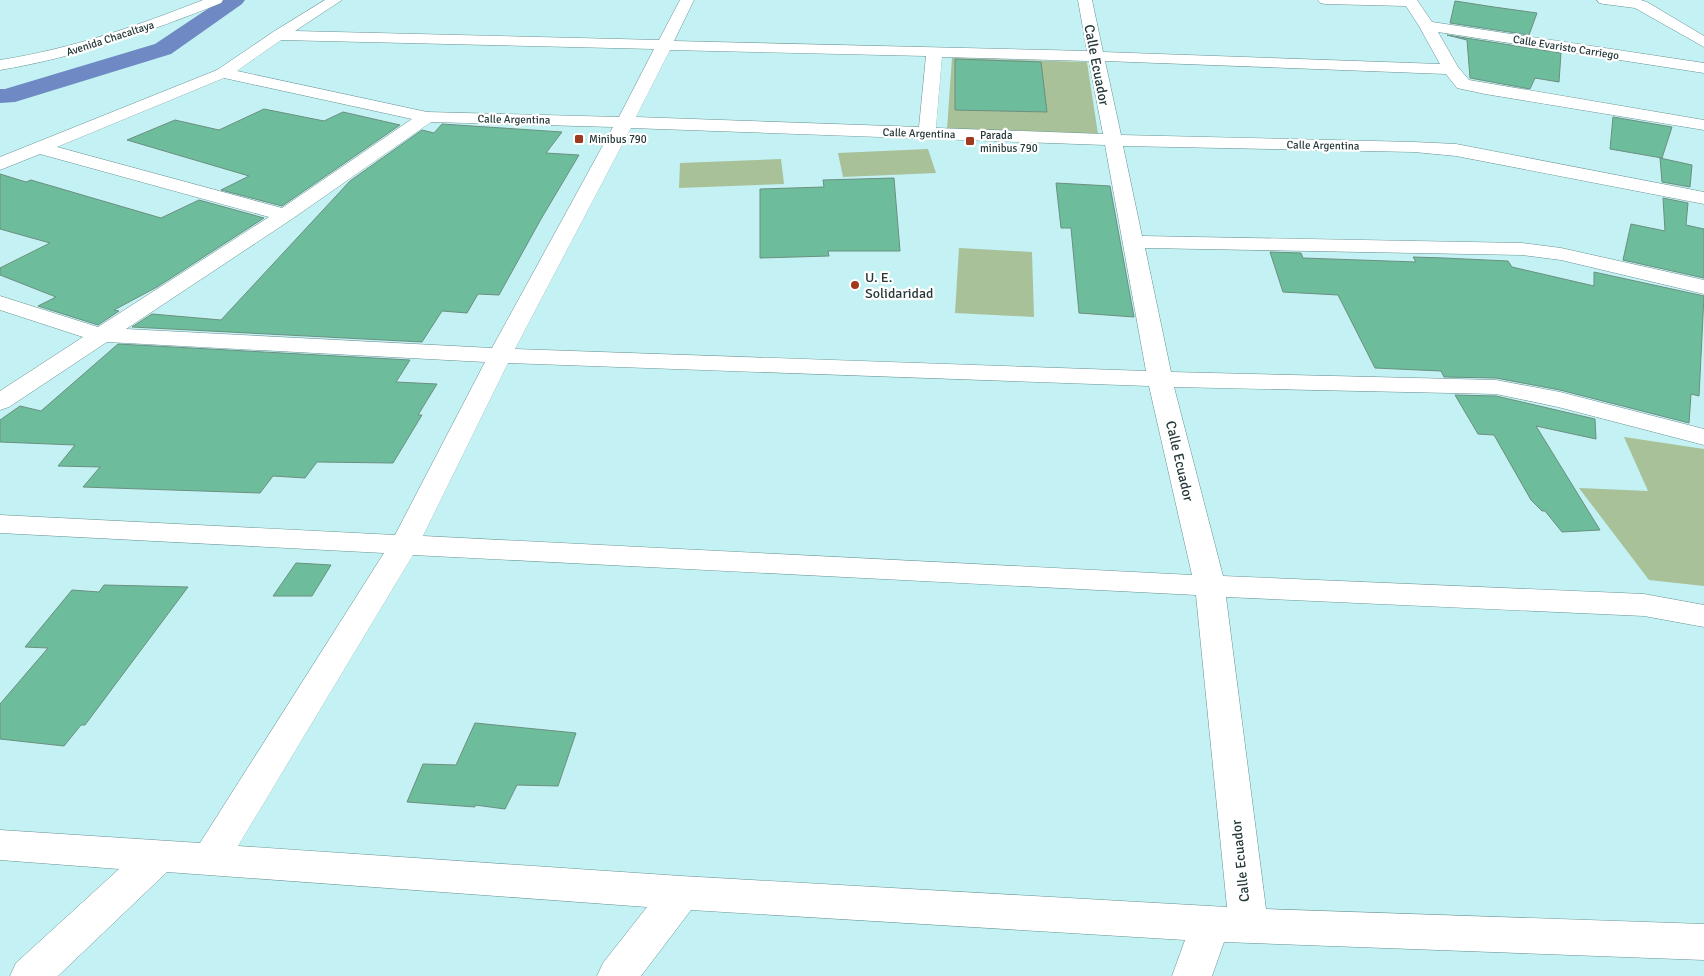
<svg xmlns="http://www.w3.org/2000/svg" width="1704" height="976" font-family="Signika,sans-serif">
	<rect width="100%" height="100%" fill="#c4f1f3"/>
	<g fill="#a8c199">
		<polygon points="952,58 1087,62 1098,134 947,129"/>
		<polygon points="928,149 936,173 843,177 838,153"/>
		<polygon points="781,159 784,184 679,188 680,163"/>
		<polygon points="959,248 1032,252 1034,317 955,313"/>
		<polygon points="1624,437 1704,449 1704,586 1649,580 1579,488 1648,491"/>
	</g>
	<g fill="none" stroke-linecap="round" stroke-linejoin="round">
		<polygon fill="#6e89c3" fill-rule="evenodd" points="221,0 245,0 242,4 171,54 15,102 0,103 0,89 5,89 155,44"/>
	</g>
	<g fill="#6dbd9d" stroke="#6b8f7f">
		<polygon points="1455,1 1494,7 1537,13 1529,35 1450,23"/>
		<polygon points="1447,35 1561,53 1559,82 1535,78 1530,89 1470,78 1467,40"/>
		<polygon points="955,59 1041,62 1047,112 955,110"/>
		<polygon points="264,109 324,121 343,112 400,125 282,206 221,190 249,176 127,140 175,120 219,130"/>
		<polygon points="1613,117 1672,127 1662,158 1610,149"/>
		<polygon points="442,124 562,132 546,153 579,155 541,219 499,295 478,294 467,313 442,311 422,342 132,327 152,314 221,320 350,181 422,130 434,133"/>
		<polygon points="1660,158 1692,165 1690,187 1662,182"/>
		<polygon points="0,174 26,182 31,180 161,218 199,200 264,218 157,287 114,310 119,311 98,325 38,306 56,297 0,275 0,268 50,243 0,229"/>
		<polygon points="894,178 900,251 828,251 829,256 760,258 760,189 824,187 823,180"/>
		<polygon points="1056,183 1110,186 1134,317 1079,313 1071,228 1061,228"/>
		<polygon points="1663,198 1688,203 1686,225 1704,229 1704,278 1623,260 1631,224 1665,231"/>
		<polygon points="1270,252 1301,253 1303,258 1416,262 1413,257 1444,258 1508,261 1512,267 1594,286 1594,272 1704,296 1699,396 1691,394 1689,423 1560,390 1496,378 1444,377 1441,371 1375,368 1338,295 1283,292"/>
		<polygon points="118,344 410,360 396,382 437,384 418,415 422,415 393,463 317,462 305,478 273,476 260,493 83,487 100,467 58,466 75,445 0,442 0,420 20,406 41,411"/>
		<polygon points="1455,395 1496,396 1595,419 1596,439 1536,426 1600,530 1562,532 1545,511 1542,511 1531,500 1494,435 1478,434"/>
		<polygon points="296,563 331,565 312,596 273,596"/>
		<polygon points="104,585 188,587 85,725 81,725 64,746 0,739 0,704 48,648 25,647 72,590 99,592"/>
		<polygon points="475,723 576,733 558,786 517,785 505,809 475,805 475,807 407,802 423,764 456,765"/>
	</g>
	<g fill="none" stroke-linecap="round" stroke-linejoin="round">
		<defs>
			<g id="minor">
				<path d="M325,0H342L295,31L659,40L680,0H694L674,41L1087,51L1078,0H1092L1103,52L1440,64L1419,26L1406,6L1325,4L1320,3L1318,0H1417L1432,22L1704,63V73L1438,32L1458,67L1469,80L1704,120V130L1485,94L1457,88L1446,74L1105,61L1121,135L1414,142L1456,144L1704,192V204L1456,156L1414,152L1123,146L1142,236L1522,243L1561,248L1704,280V294L1561,260L1522,255L1145,248L1171,372L1496,380L1560,392L1704,429V445L1558,407L1496,394L1174,387L1223,576L1644,594L1704,605V627L1644,616L1226,597L1266,909L1704,924V960L1224,942L1212,976H1172L1185,940L691,910L641,976H597L603,963L647,907L167,872L58,976H10L16,963L119,869L0,860V830L200,843L384,553L0,533V515L395,535L485,362L107,342L9,407L0,410V391L83,337L0,310V296L98,327L269,217L40,154L0,170V157L217,70L273,32ZM281,40L654,49L619,117L427,112L237,71ZM670,50L926,56L919,127L636,117ZM942,57L1089,61L1103,134L936,128ZM224,78L412,119L282,208L57,147ZM431,122L613,127L492,348L126,329L292,219ZM631,128L1105,145L1146,371L515,349ZM508,363L1149,386L1192,575L423,536ZM413,555L1196,595L1227,907L681,876L238,846Z"/>
				<polygon points="1597,0 1641,0 1647,2 1704,36 1704,47 1635,8 1604,4 1599,3"/>
			</g>
			<path id="tertiary" d="M203,0H223L221,3C149,32 77,57 0,70V60C71,49 137,26 203,0Z"/>
		</defs>
		<use href="#minor" stroke="#679293" stroke-width="1"/>
		<use href="#tertiary" stroke="#679293" stroke-width="1"/>
		<use href="#minor" fill="#fff" fill-rule="evenodd"/>
		<use href="#tertiary" fill="#fff" fill-rule="evenodd"/>
	</g>
	<g fill="#a1391f" stroke="#fff" stroke-width="2">
		<rect x="574" y="134" width="10" height="10" rx="2.5"/>
		<rect x="965" y="136" width="10" height="10" rx="2.5"/>
		<circle cx="855" cy="285" r="5"/>
	</g>
	<g text-anchor="middle" stroke-width="4.5" stroke-linejoin="round" paint-order="stroke">
		<g font-size="11" fill="#263839" stroke="#fff">
			<text transform="translate(110 38) rotate(-18)" y="4">Avenida Chacaltaya</text>
			<text transform="translate(1566 47) rotate(9)" y="4">Calle Evaristo Carriego</text>
			<text transform="translate(514 119) rotate(1)" y="4">Calle Argentina</text>
			<text transform="translate(919 133) rotate(2)" y="4">Calle Argentina</text>
			<text transform="translate(1323 145) rotate(1)" y="4">Calle Argentina</text>
		</g>
		<g font-size="11" fill="#263839" stroke="#fff" text-anchor="start">
			<text x="980" y="139">Parada<tspan x="980" dy="13">minibus 790</tspan></text>
			<text x="589" y="143">Minibus 790</text>
		</g>
		<g font-size="14" fill="#263839" stroke="#fff">
			<text transform="translate(1097 65) rotate(79)" y="5">Calle Ecuador</text>
			<text transform="translate(1180 461) rotate(77)" y="5">Calle Ecuador</text>
			<text transform="translate(1240 861) rotate(-96)" y="5">Calle Ecuador</text>
		</g>
		<g font-size="14" fill="#263839" stroke="#fff" text-anchor="start">
			<text x="865" y="282">U. E.<tspan x="865" dy="16">Solidaridad</tspan></text>
		</g>
	</g>
</svg>
